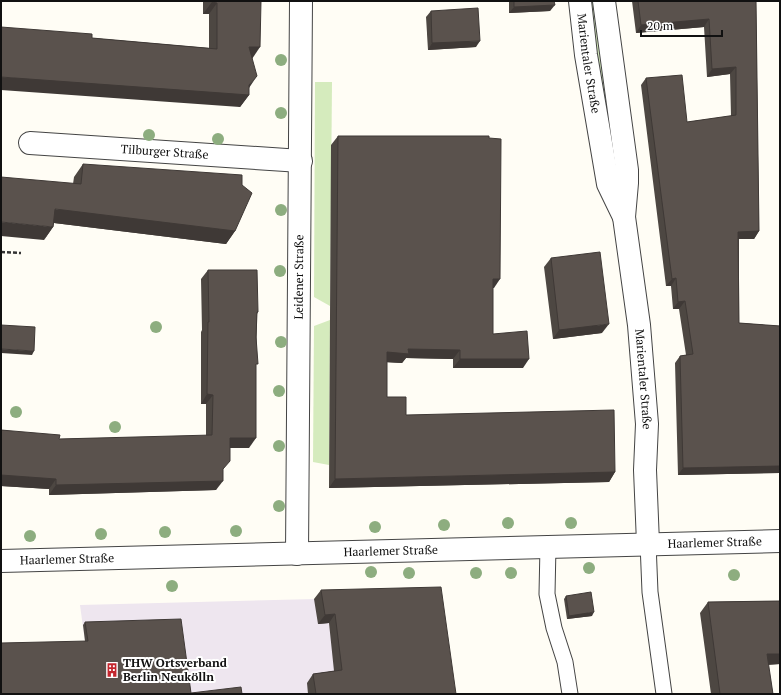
<svg xmlns="http://www.w3.org/2000/svg" width="781" height="695" font-family="'PT Serif',serif">
	<rect width="100%" height="100%" fill="#fffdf5"/>
	<polygon fill="#eee6ef" points="315,599 448,694 92,694 80,605"/>
	<g fill="#d5ebbd">
		<polygon points="589,1 595,1 620,182 611,158"/>
		<polygon points="315,82 332,82 330,306 314,297"/>
		<polygon points="330,320 329,465 313,462 314,326"/>
	</g>
	<g fill="none" stroke-linecap="round" stroke-linejoin="round">
		<defs>
			<g id="lane">
				<polyline points="648,543 650,592 664,694"/>
				<polyline points="548,546 547,594 554,628 565,662 570,694"/>
			</g>
			<g id="street">
				<path id="s1" d="M580,1L586,55L608,184L624,217"/>
				<path id="s2" d="M604,1L627,170V183L624,217L639,325L647,424L645,470L648,543"/>
				<path id="s3" d="M30,143L301,161"/>
				<path id="s4" d="M297,554L301,1"/>
				<path id="s5" d="M1,561L780,541"/>
			</g>
		</defs>
		<use href="#lane" stroke="#444" stroke-width="17"/>
		<use href="#street" stroke="#444" stroke-width="24"/>
		<polyline stroke="#333" stroke-width="2.5" stroke-dasharray="4 2" stroke-linecap="butt" points="1,252 21,253"/>
		<use href="#lane" stroke="#fff" stroke-width="15"/>
		<use href="#street" stroke="#fff" stroke-width="22"/>
	</g>
	<g fill="#8dad7f">
		<circle cx="281" cy="60" r="6"/>
		<circle cx="281" cy="113" r="6"/>
		<circle cx="149" cy="135" r="6"/>
		<circle cx="218" cy="139" r="6"/>
		<circle cx="281" cy="210" r="6"/>
		<circle cx="280" cy="271" r="6"/>
		<circle cx="156" cy="327" r="6"/>
		<circle cx="281" cy="342" r="6"/>
		<circle cx="279" cy="391" r="6"/>
		<circle cx="16" cy="412" r="6"/>
		<circle cx="115" cy="427" r="6"/>
		<circle cx="279" cy="446" r="6"/>
		<circle cx="279" cy="506" r="6"/>
		<circle cx="508" cy="523" r="6"/>
		<circle cx="571" cy="523" r="6"/>
		<circle cx="444" cy="525" r="6"/>
		<circle cx="375" cy="527" r="6"/>
		<circle cx="236" cy="531" r="6"/>
		<circle cx="165" cy="532" r="6"/>
		<circle cx="101" cy="534" r="6"/>
		<circle cx="30" cy="536" r="6"/>
		<circle cx="589" cy="568" r="6"/>
		<circle cx="371" cy="572" r="6"/>
		<circle cx="409" cy="573" r="6"/>
		<circle cx="476" cy="573" r="6"/>
		<circle cx="511" cy="573" r="6"/>
		<circle cx="734" cy="575" r="6"/>
		<circle cx="172" cy="586" r="6"/>
	</g>
	<g fill="#4d4742">
		<polygon points="203,1 261,1 252,59 249,88 249,95 240,107 92,38 209,48 209,14 203,14"/>
		<polygon points="509,1 554,1 550,11 509,13"/>
		<polygon points="632,1 756,1 759,231 754,239 739,239 739,323 780,326 780,473 678,475 675,363 680,356 686,355 679,309 673,309 671,286 666,286 641,85 646,78 687,122 731,116 730,74 707,77 704,27 636,33"/>
		<polygon points="431,11 476,47 428,50 426,17"/>
		<polygon points="338,136 494,288 493,288 493,334 523,368 453,368 453,359 406,358 402,363 387,362 387,397 406,415 615,472 609,482 329,488 331,145"/>
		<polygon points="83,164 235,231 226,244 54,223 53,227 44,240 73,184 74,177"/>
		<polygon points="551,258 602,333 553,339 544,267"/>
		<polygon points="208,270 258,312 257,314 256,366 249,448 230,448 216,490 49,495 49,489 1,486 1,430 59,439 206,436 206,404 201,404 201,332 202,330 201,279"/>
		<polygon points="321,590 456,694 308,694 307,683 313,674 334,671 329,623 318,624 314,599"/>
		<polygon points="566,596 592,616 567,619 564,599"/>
		<polygon points="780,601 780,664 768,665 773,694 711,694 700,613 708,602"/>
		<polygon points="85,622 191,693 1,694 85,641 83,625"/>
	</g>
	<g fill="#3f3936">
		<polygon points="212,2 217,3 209,14 203,14"/>
		<polygon points="555,5 550,11 509,13 514,7"/>
		<polygon points="709,19 704,27 636,33 641,25"/>
		<polygon points="480,41 476,47 428,50 432,43"/>
		<polygon points="249,47 260,47 252,59"/>
		<polygon points="736,67 730,74 707,77 712,69"/>
		<polygon points="257,76 249,88 249,95 240,107 1,90 1,77 249,85"/>
		<polygon points="55,209 235,231 226,244 46,222"/>
		<polygon points="1,222 53,227 44,240 1,236"/>
		<polygon points="759,231 754,239 733,239 738,232"/>
		<polygon points="676,278 671,286 666,286 672,279"/>
		<polygon points="493,279 500,279 494,288 487,288"/>
		<polygon points="685,301 679,309 673,309 678,302"/>
		<polygon points="609,324 602,333 553,339 559,330"/>
		<polygon points="1,349 34,351 32,355 1,353"/>
		<polygon points="408,349 460,350 453,359 406,358 402,363 381,362 387,352"/>
		<polygon points="460,359 529,359 523,368 453,368"/>
		<polygon points="207,394 213,395 206,404 201,404"/>
		<polygon points="230,438 256,438 249,448 224,448"/>
		<polygon points="780,466 780,473 678,475 683,468"/>
		<polygon points="615,472 609,482 329,488 335,479"/>
		<polygon points="1,475 56,479 49,489 1,486"/>
		<polygon points="223,481 216,490 49,495 56,485"/>
		<polygon points="594,612 592,616 567,619 569,616"/>
		<polygon points="335,614 329,623 318,624 325,615"/>
		<polygon points="767,654 780,654 780,664 759,665"/>
	</g>
	<g fill="#5a524d" stroke="#3f3936">
		<polygon points="212,1 261,1 260,47 249,47 257,76 249,85 249,95 1,77 1,27 92,34 92,38 217,49 217,3 212,2"/>
		<polygon points="514,1 554,1 555,5 514,7"/>
		<polygon points="638,1 756,1 759,231 738,232 739,323 780,326 780,466 683,468 680,356 693,354 685,301 678,302 676,278 672,279 646,78 682,75 687,122 736,115 736,67 712,69 709,19 641,25"/>
		<polygon points="478,8 480,41 432,43 431,11"/>
		<polygon points="338,136 489,136 489,138 501,139 500,279 493,279 493,334 527,331 529,359 460,359 460,350 408,349 409,354 387,352 387,397 406,397 406,415 614,410 615,472 335,479"/>
		<polygon points="83,164 242,175 242,185 252,193 235,231 55,209 53,227 1,222 1,177 81,184"/>
		<polygon points="600,252 609,324 559,330 551,258"/>
		<polygon points="208,270 257,270 258,312 257,312 256,337 258,364 256,364 256,438 230,438 230,461 223,469 223,481 56,485 56,479 1,475 1,430 60,435 59,439 212,435 213,395 207,394 208,322 209,322"/>
		<polygon points="1,325 35,327 34,351 1,349"/>
		<polygon points="441,587 456,694 316,694 313,674 342,670 335,614 325,615 321,590"/>
		<polygon points="591,592 594,612 569,616 566,596"/>
		<polygon points="780,601 780,654 767,654 773,694 720,694 708,602"/>
		<polygon points="181,619 191,693 241,687 242,694 1,694 1,643 88,641 85,622"/>
	</g>
	<defs>
		<symbol id="building-bare" viewBox="-9 -9 18 18"><path d="M-4-6H4V6H1V3H-1V6H-4ZM-2.5-4.3h1.7v1.8h-1.7ZM.8-4.3h1.7v1.8H.8ZM-2.5-1h1.7V.8h-1.7ZM.8-1h1.7V.8H.8Z" fill="#c4262e" stroke="#fff" stroke-width="2.5" paint-order="stroke"/></symbol>
	</defs>
	<g fill-rule="evenodd">
		<use href="#building-bare" x="102" y="660" width="20" height="20"/>
	</g>
	<g text-anchor="middle" stroke-width="4" stroke-linejoin="round" paint-order="stroke">
		<g font-size="12" fill="#111" stroke="#fff">
			<text dy="4" stroke="none"><textPath href="#s1" startOffset="63">Marientaler Straße</textPath></text>
			<text dy="4" stroke="none"><textPath href="#s3" startOffset="135">Tilburger Straße</textPath></text>
			<text dy="4" stroke="none"><textPath href="#s4" startOffset="277">Leidener Straße</textPath></text>
			<text dy="4" stroke="none"><textPath href="#s2" startOffset="381">Marientaler Straße</textPath></text>
			<text dy="4" stroke="none"><textPath href="#s5" startOffset="714">Haarlemer Straße</textPath></text>
			<text dy="4" stroke="none"><textPath href="#s5" startOffset="390">Haarlemer Straße</textPath></text>
			<text dy="4" stroke="none"><textPath href="#s5" startOffset="66">Haarlemer Straße</textPath></text>
		</g>
		<g font-size="12" font-weight="bold" fill="#111" stroke="#fff" text-anchor="start">
			<text x="123" y="667">THW Ortsverband<tspan x="123" dy="14">Berlin Neukölln</tspan></text>
		</g>
	</g>
	<rect width="781" height="695" fill="none" stroke="#111111" stroke-width="4"/>
	<path d="M641 30v6h81v-6" fill="none" stroke="#111111" stroke-width="2"/>
	<text x="647" y="30" font-size="12" fill="#111111" stroke="#ffffff" stroke-width="3" paint-order="stroke">20 m</text>
</svg>
